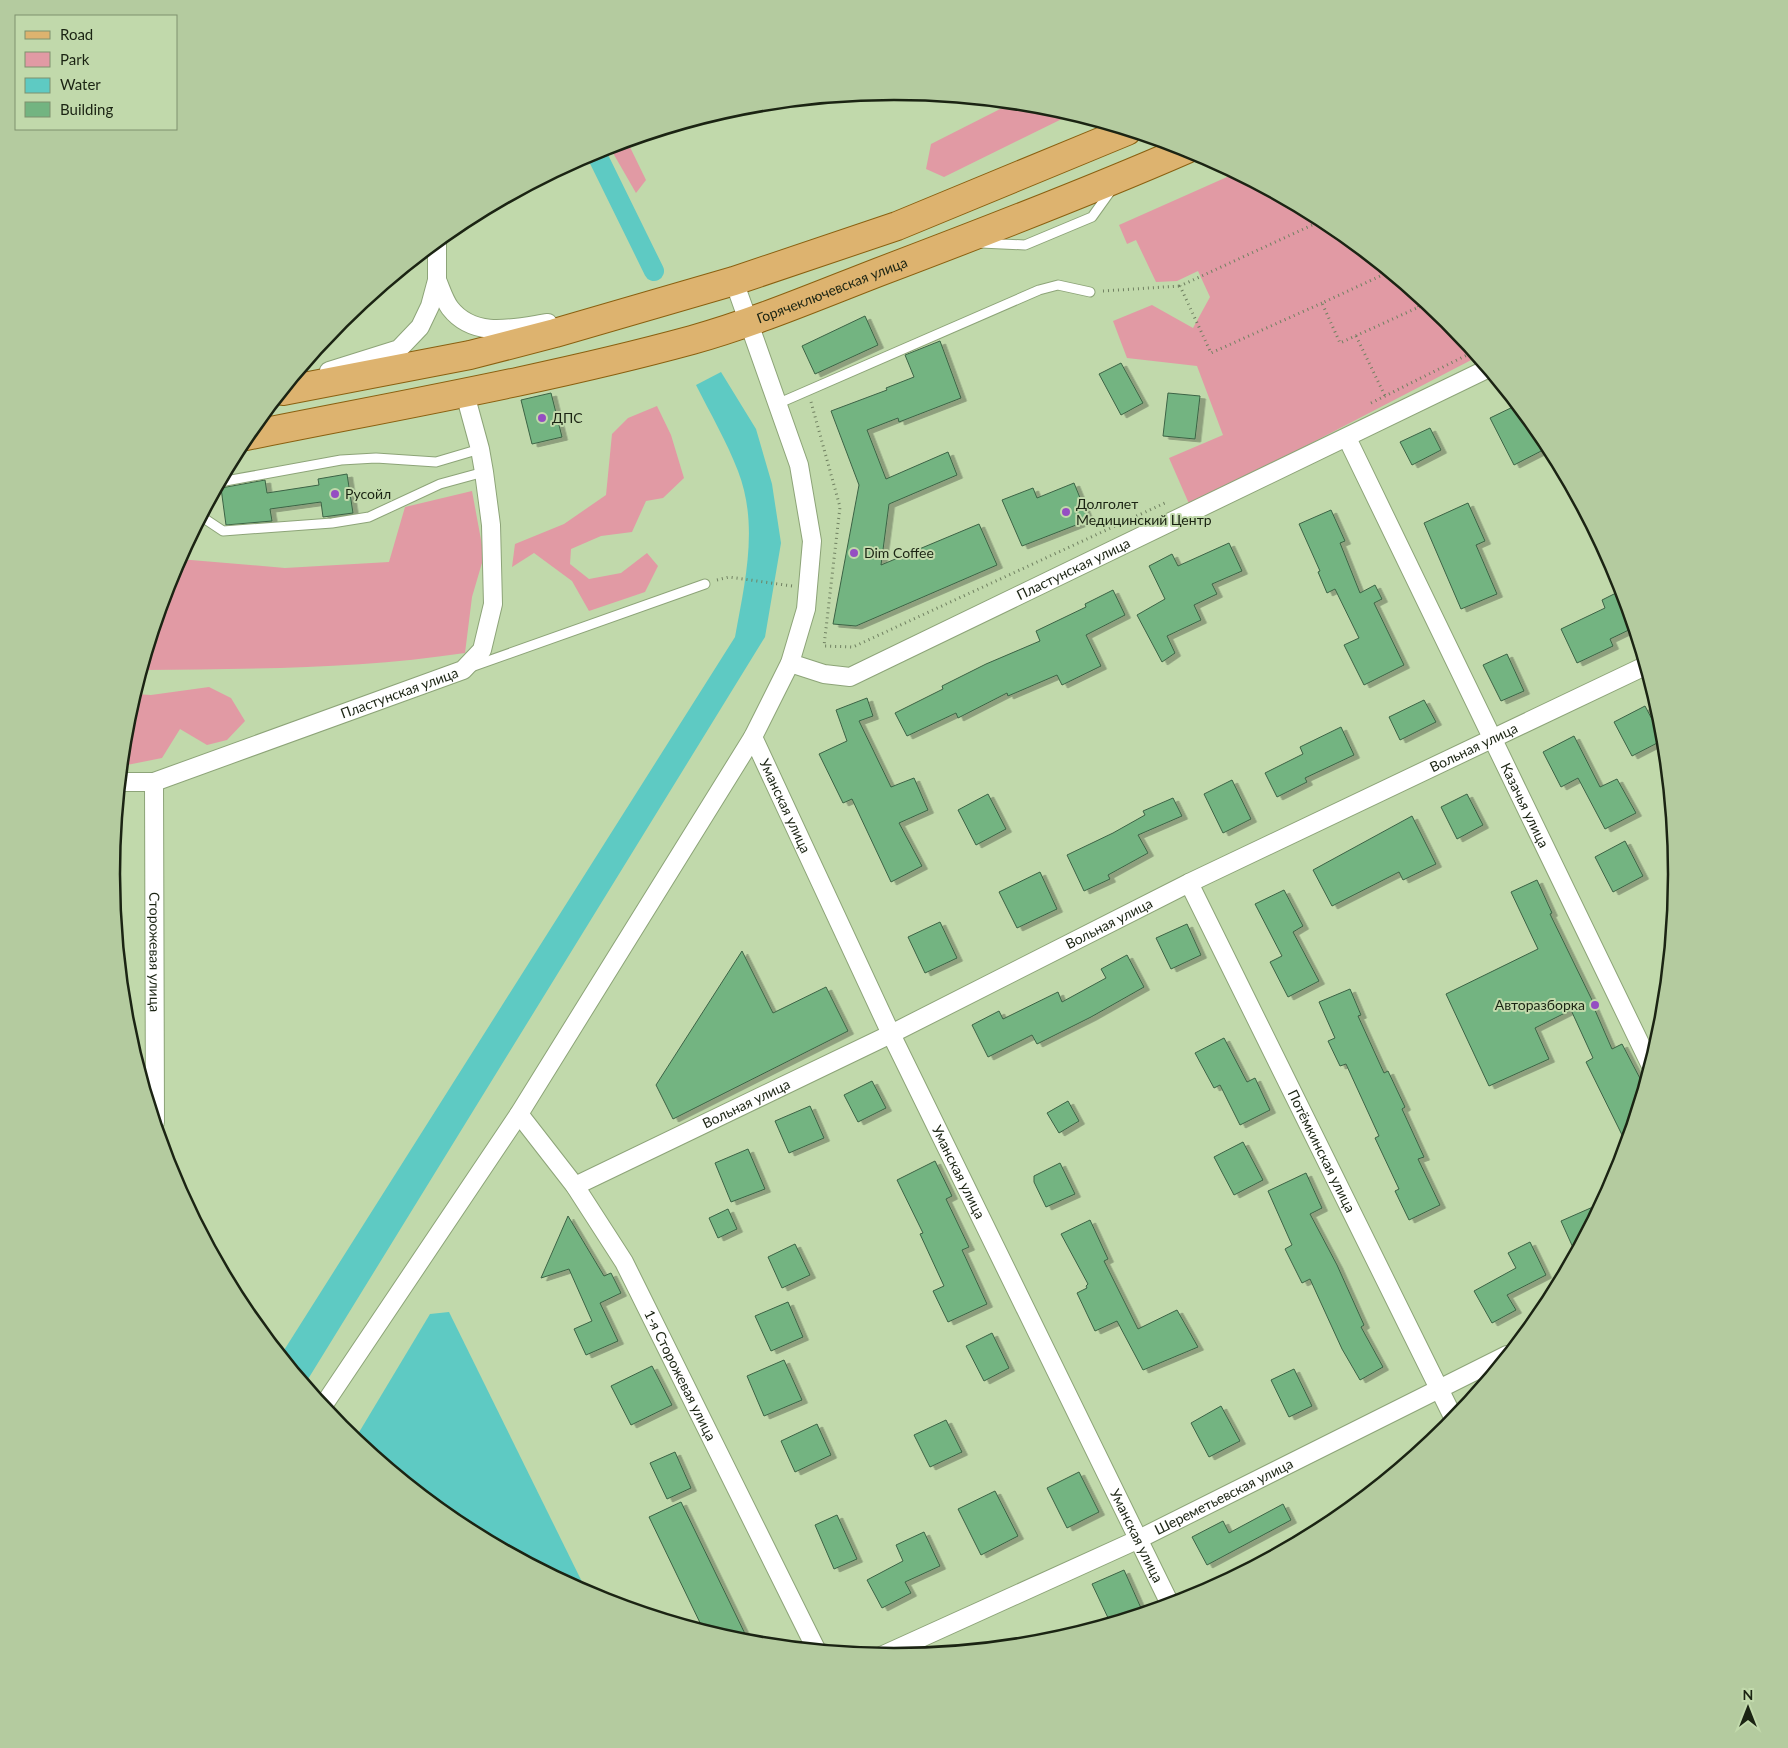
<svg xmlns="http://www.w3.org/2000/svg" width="1788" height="1748" font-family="Lato,sans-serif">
	<defs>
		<filter id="shadow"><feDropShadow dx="5.5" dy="3" stdDeviation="0" flood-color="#0004"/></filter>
	</defs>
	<rect width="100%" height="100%" fill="#c1d9ab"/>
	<g fill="#e19aa4">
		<polygon points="1012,103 1047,106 1072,114 944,177 926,169 931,144"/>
		<polygon points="627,141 646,180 636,193 609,146"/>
		<polygon points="1236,173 1329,223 1448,321 1477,357 1190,506 1169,458 1223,435 1197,366 1127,358 1113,321 1152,305 1193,328 1210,297 1198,271 1177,281 1156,282 1136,240 1127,244 1119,225"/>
		<polygon points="657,406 671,435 684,478 663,498 646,501 632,532 601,536 571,549 570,564 589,579 621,573 647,553 658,566 645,592 589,611 572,581 534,553 512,567 515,544 564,524 606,495 612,434 628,418"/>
		<path d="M472,491L484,556L472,597L465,653C358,669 250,669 142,670L171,574L179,559L285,568L389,562L405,507Z"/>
		<polygon points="209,687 231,698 245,721 227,740 207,745 180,729 162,758 122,766 126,721 134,694 151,695"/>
	</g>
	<g fill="#5ecac3">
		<path d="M721,372L756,429L772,484L781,543L765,637L305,1384L281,1355L735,637C745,582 759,525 738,471C727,442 710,413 696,385Z"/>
		<polygon points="449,1312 588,1594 459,1525 355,1439 430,1314"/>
	</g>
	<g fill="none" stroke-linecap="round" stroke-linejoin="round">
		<polyline stroke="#5ecac3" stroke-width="20" points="595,151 654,271"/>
	</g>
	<g fill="#73b481" stroke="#3c6345" filter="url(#shadow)">
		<polygon points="865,316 878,345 815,374 802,346"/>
		<polygon points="940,341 961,398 899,422 898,418 867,430 886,479 948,452 957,475 889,504 881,565 979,524 997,565 856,626 833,624 859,485 831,411 887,390 886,388 914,377 905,355"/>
		<polygon points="1121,363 1143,403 1121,415 1099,374"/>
		<polygon points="551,393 562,437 532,444 521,400"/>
		<polygon points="1168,393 1200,396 1195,439 1163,436"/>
		<polygon points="1517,405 1549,447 1514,465 1490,418"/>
		<polygon points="1430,428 1441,450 1412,465 1400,442"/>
		<polygon points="347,474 353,513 323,517 321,502 270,509 272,521 226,525 221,488 265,480 267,493 319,485 318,479"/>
		<polygon points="1074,483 1089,520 1022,546 1002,500 1033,488 1037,498"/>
		<polygon points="1468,503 1485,541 1476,545 1497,594 1461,609 1424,523"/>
		<polygon points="1331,510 1345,541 1340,543 1360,593 1375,585 1382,599 1374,603 1404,665 1364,685 1344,645 1359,638 1335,589 1327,593 1318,572 1320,571 1299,524"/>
		<polygon points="1229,543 1242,571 1212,584 1217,594 1194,605 1201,620 1167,636 1175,653 1162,662 1137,615 1165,599 1149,566 1172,554 1178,566"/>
		<polygon points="1113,590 1125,615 1086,635 1101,666 1062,685 1057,675 1008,696 1007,693 958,718 956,713 907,736 895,713 943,689 942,686 986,664 1040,641 1036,631 1086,607 1085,604"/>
		<polygon points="1622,590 1633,628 1610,639 1613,646 1577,663 1561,629 1605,608 1602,600"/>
		<polygon points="1507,654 1524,691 1501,701 1483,665"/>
		<polygon points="867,698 873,716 859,721 891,787 914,778 928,810 899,823 922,866 891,882 852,799 843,803 819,754 847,741 836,710"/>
		<polygon points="1424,700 1436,722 1400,740 1389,717"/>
		<polygon points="1645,706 1663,740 1632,756 1614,722"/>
		<polygon points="1341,727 1354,755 1305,778 1307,782 1277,797 1265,773 1303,754 1300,747"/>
		<polygon points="1574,736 1600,787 1617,779 1636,813 1605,829 1578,778 1561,787 1543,752"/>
		<polygon points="1232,780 1251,819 1223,833 1204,794"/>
		<polygon points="988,794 1006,829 976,845 958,810"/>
		<polygon points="1467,794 1483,825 1457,839 1441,807"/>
		<polygon points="1173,798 1182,816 1138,835 1148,853 1108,875 1110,879 1084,891 1067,855 1113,833 1145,815 1143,811"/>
		<polygon points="1412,816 1436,864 1403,880 1399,872 1332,906 1313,870"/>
		<polygon points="1625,841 1643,876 1613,892 1595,857"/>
		<polygon points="1040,872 1057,909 1017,928 999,892"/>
		<polygon points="1537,880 1552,913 1550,914 1592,1000 1591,1001 1612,1049 1622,1044 1644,1086 1626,1143 1586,1062 1593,1058 1571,1010 1535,1028 1549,1059 1489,1086 1446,994 1538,949 1511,892"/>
		<polygon points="1284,890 1303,926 1293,932 1319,981 1288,997 1270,962 1282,956 1255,904"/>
		<polygon points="940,922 957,958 925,973 908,937"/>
		<polygon points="1187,924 1201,955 1171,969 1156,938"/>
		<polygon points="742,951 773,1013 826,987 848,1031 673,1119 656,1085"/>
		<polygon points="1127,955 1144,987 1091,1017 1037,1044 1032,1035 988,1057 972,1025 999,1011 1003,1019 1058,992 1062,1002 1106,978 1101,969"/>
		<polygon points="1350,989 1361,1015 1358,1016 1384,1073 1388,1071 1405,1107 1402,1109 1424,1157 1418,1159 1440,1205 1409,1220 1395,1191 1399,1189 1375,1138 1379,1136 1346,1064 1340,1066 1328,1041 1335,1038 1319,1002"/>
		<polygon points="1224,1038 1247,1082 1255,1078 1270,1110 1240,1125 1220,1085 1214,1088 1195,1053"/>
		<polygon points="872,1081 886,1108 858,1122 844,1095"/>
		<polygon points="1068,1101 1079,1121 1059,1133 1047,1113"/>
		<polygon points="810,1106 824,1138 789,1153 775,1121"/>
		<polygon points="1243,1142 1263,1180 1234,1195 1214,1157"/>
		<polygon points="748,1149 765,1189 731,1202 715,1163"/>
		<polygon points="935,1161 952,1196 946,1199 969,1247 962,1250 987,1304 948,1322 933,1291 944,1286 920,1234 923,1233 897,1180"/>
		<polygon points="1060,1163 1075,1194 1046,1207 1034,1182 1034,1176"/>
		<polygon points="1306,1173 1322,1208 1310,1214 1337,1265 1364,1325 1361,1327 1383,1367 1360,1380 1342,1349 1310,1279 1302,1283 1285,1249 1292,1245 1268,1191"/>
		<polygon points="1602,1203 1575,1252 1561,1221"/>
		<polygon points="728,1209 737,1229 718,1238 709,1218"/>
		<polygon points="568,1216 604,1276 611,1273 621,1293 600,1303 618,1341 586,1355 574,1329 592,1321 569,1269 541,1278"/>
		<polygon points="1090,1220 1108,1259 1104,1261 1138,1329 1177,1310 1198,1347 1143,1370 1117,1321 1095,1331 1077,1293 1087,1288 1086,1286 1088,1284 1061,1234"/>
		<polygon points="1530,1242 1546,1275 1507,1295 1516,1310 1492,1323 1474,1291 1516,1268 1508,1253"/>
		<polygon points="795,1244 810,1275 782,1288 768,1257"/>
		<polygon points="788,1302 803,1337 771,1351 755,1316"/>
		<polygon points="992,1333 1009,1368 984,1381 966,1346"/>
		<polygon points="784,1360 802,1400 764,1416 747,1376"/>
		<polygon points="652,1366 672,1405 631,1425 611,1386"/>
		<polygon points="1294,1369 1312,1406 1289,1417 1271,1380"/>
		<polygon points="1221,1406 1240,1441 1209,1457 1191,1423"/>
		<polygon points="946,1420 962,1452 930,1467 914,1435"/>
		<polygon points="817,1424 831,1455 795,1472 781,1441"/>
		<polygon points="675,1452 691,1488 667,1499 650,1463"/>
		<polygon points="1079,1472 1099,1512 1067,1528 1047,1488"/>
		<polygon points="995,1491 1018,1536 981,1555 958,1509"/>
		<polygon points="681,1502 749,1642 704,1631 649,1517"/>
		<polygon points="1283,1504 1291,1520 1207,1565 1192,1537 1223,1521 1229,1533"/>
		<polygon points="837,1515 857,1559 834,1569 815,1525"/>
		<polygon points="924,1532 940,1566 905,1582 911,1593 882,1608 867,1580 903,1561 896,1545"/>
		<polygon points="1124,1570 1141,1608 1110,1622 1092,1584"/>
	</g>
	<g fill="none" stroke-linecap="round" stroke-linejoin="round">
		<defs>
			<g id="lane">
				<polyline points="981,243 1025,245 1092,217 1112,189"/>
				<polyline points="777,404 1039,290 1058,285 1090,292"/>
				<polyline points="220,482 341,460 376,458 436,462 480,449"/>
				<polyline points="202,517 223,531 332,523 369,517 440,484 484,472"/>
				<polyline points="471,667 705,584"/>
			</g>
			<g id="street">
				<path d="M437,280C441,289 444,300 450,308C474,339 514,328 548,323"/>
				<polyline points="329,371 399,349 420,327 430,306 437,280 437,242"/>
				<path id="s1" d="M1347,438L1650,1064"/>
				<path id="s2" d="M790,663L824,674L850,677L1487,369"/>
				<path id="s3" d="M753,737L891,1034L1170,1604"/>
				<path id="s4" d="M120,782H154L463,670L482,650L493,604L491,525L484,472L480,449L465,394"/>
				<path id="s5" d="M154,782L155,1122"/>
				<path id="s6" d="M1189,883L1454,1419"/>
				<path id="s7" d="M519,1114L575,1186L624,1262L816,1649"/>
				<path id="s8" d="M575,1186L891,1034L1189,883L1645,666"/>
				<polyline points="323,1406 519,1114 753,737 790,663 806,609 812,541 799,465 734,281"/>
				<path id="s9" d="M881,1656L1139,1539L1507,1355"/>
			</g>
			<g id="primary">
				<polyline points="283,391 470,355 555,333 734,281 897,226 1127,131"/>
				<path id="s10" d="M246,436C395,406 545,380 692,340C756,322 817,296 879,272C982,233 1086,193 1187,149"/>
			</g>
		</defs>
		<use href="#lane" stroke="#8da478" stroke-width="11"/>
		<use href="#street" stroke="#8da478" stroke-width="20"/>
		<use href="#primary" stroke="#8a6010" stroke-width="30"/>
		<g stroke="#708061" stroke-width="3" stroke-dasharray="1 4" stroke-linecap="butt">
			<polyline points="1378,263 1383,275"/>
			<polyline points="1389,272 1322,303 1340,343 1419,307 1412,291"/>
			<polyline points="1103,291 1180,286"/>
			<polyline points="1322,303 1211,353 1180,286 1323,220"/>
			<polyline points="1419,307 1427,304"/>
			<polyline points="1356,336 1385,396"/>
			<polyline points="811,402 840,507 824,646 853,647 1167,502"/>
			<polyline points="1371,403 1473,352"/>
			<polyline points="717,580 729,577 792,586"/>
		</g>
		<use href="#lane" stroke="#fff" stroke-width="9"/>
		<use href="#street" stroke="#fff" stroke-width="18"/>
		<use href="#primary" stroke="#ddb36f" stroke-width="28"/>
	</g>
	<g fill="#954ec2" stroke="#c1d9ab" stroke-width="2">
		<circle cx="542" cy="418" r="5"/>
		<circle cx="335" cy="494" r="5"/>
		<circle cx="1066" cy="512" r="5"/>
		<circle cx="854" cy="553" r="5"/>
		<circle cx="1595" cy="1005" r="5"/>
	</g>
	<g text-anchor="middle" stroke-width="4" stroke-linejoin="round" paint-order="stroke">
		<g font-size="14" fill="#1b2413" stroke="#c1d9ab">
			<text dy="5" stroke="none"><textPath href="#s10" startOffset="605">Горячеключевская улица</textPath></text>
			<text dy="5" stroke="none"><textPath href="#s2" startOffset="310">Пластунская улица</textPath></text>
			<text dy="5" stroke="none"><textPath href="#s4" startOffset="295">Пластунская улица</textPath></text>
			<text dy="5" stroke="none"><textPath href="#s8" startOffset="1000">Вольная улица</textPath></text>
			<text dy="5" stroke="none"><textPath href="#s1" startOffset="408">Казачья улица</textPath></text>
			<text dy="5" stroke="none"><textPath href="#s3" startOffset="76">Уманская улица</textPath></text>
			<text dy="5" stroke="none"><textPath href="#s8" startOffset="595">Вольная улица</textPath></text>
			<text dy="5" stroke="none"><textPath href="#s5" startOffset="170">Сторожевая улица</textPath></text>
			<text dy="5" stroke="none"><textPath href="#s8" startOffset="190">Вольная улица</textPath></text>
			<text dy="5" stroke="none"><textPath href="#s6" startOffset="299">Потёмкинская улица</textPath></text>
			<text dy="5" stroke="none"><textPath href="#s3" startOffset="481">Уманская улица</textPath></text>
			<text dy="5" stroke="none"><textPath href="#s7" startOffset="308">1-я Сторожевая улица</textPath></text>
			<text dy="5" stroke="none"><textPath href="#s9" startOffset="378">Шереметьевская улица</textPath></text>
			<text dy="5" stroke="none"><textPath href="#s3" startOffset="886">Уманская улица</textPath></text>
		</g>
		<g font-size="14" fill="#1b2413" stroke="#c1d9ab" text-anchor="start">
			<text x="552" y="423">ДПС</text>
			<text x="345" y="499">Русойл</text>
			<text x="1076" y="509">Долголет<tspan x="1076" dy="16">Медицинский Центр</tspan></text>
			<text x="864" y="558">Dim Coffee</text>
			<text x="1585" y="1010" text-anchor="end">Авторазборка</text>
		</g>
	</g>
	<path d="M0 0H1788V1748H0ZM120 874a774 774 0 1 1 1548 0a774 774 0 1 1-1548 0Z" fill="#b4cb9f" fill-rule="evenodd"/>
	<path fill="none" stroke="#1b2413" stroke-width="2.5" d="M120 874a774 774 0 1 1 1548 0a774 774 0 1 1-1548 0Z"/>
	<rect x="15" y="15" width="162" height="115" fill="#c1d9ab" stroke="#7f916e"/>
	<rect x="25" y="31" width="25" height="8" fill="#ddb36f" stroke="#7f916e"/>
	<text x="60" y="40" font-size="15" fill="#1b2413">Road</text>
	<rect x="25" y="52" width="25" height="15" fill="#e19aa4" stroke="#7f916e"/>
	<text x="60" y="65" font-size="15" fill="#1b2413">Park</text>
	<rect x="25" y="78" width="25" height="15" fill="#5ecac3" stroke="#7f916e"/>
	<text x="60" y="90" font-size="15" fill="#1b2413">Water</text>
	<rect x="25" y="102" width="25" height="15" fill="#73b481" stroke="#7f916e"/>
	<text x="60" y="115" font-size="15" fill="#1b2413">Building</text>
	<g transform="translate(1748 1708)" stroke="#c1d9ab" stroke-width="4" paint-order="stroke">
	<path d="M0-4L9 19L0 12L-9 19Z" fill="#1b2413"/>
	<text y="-8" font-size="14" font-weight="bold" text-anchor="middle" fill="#1b2413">N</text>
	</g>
</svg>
